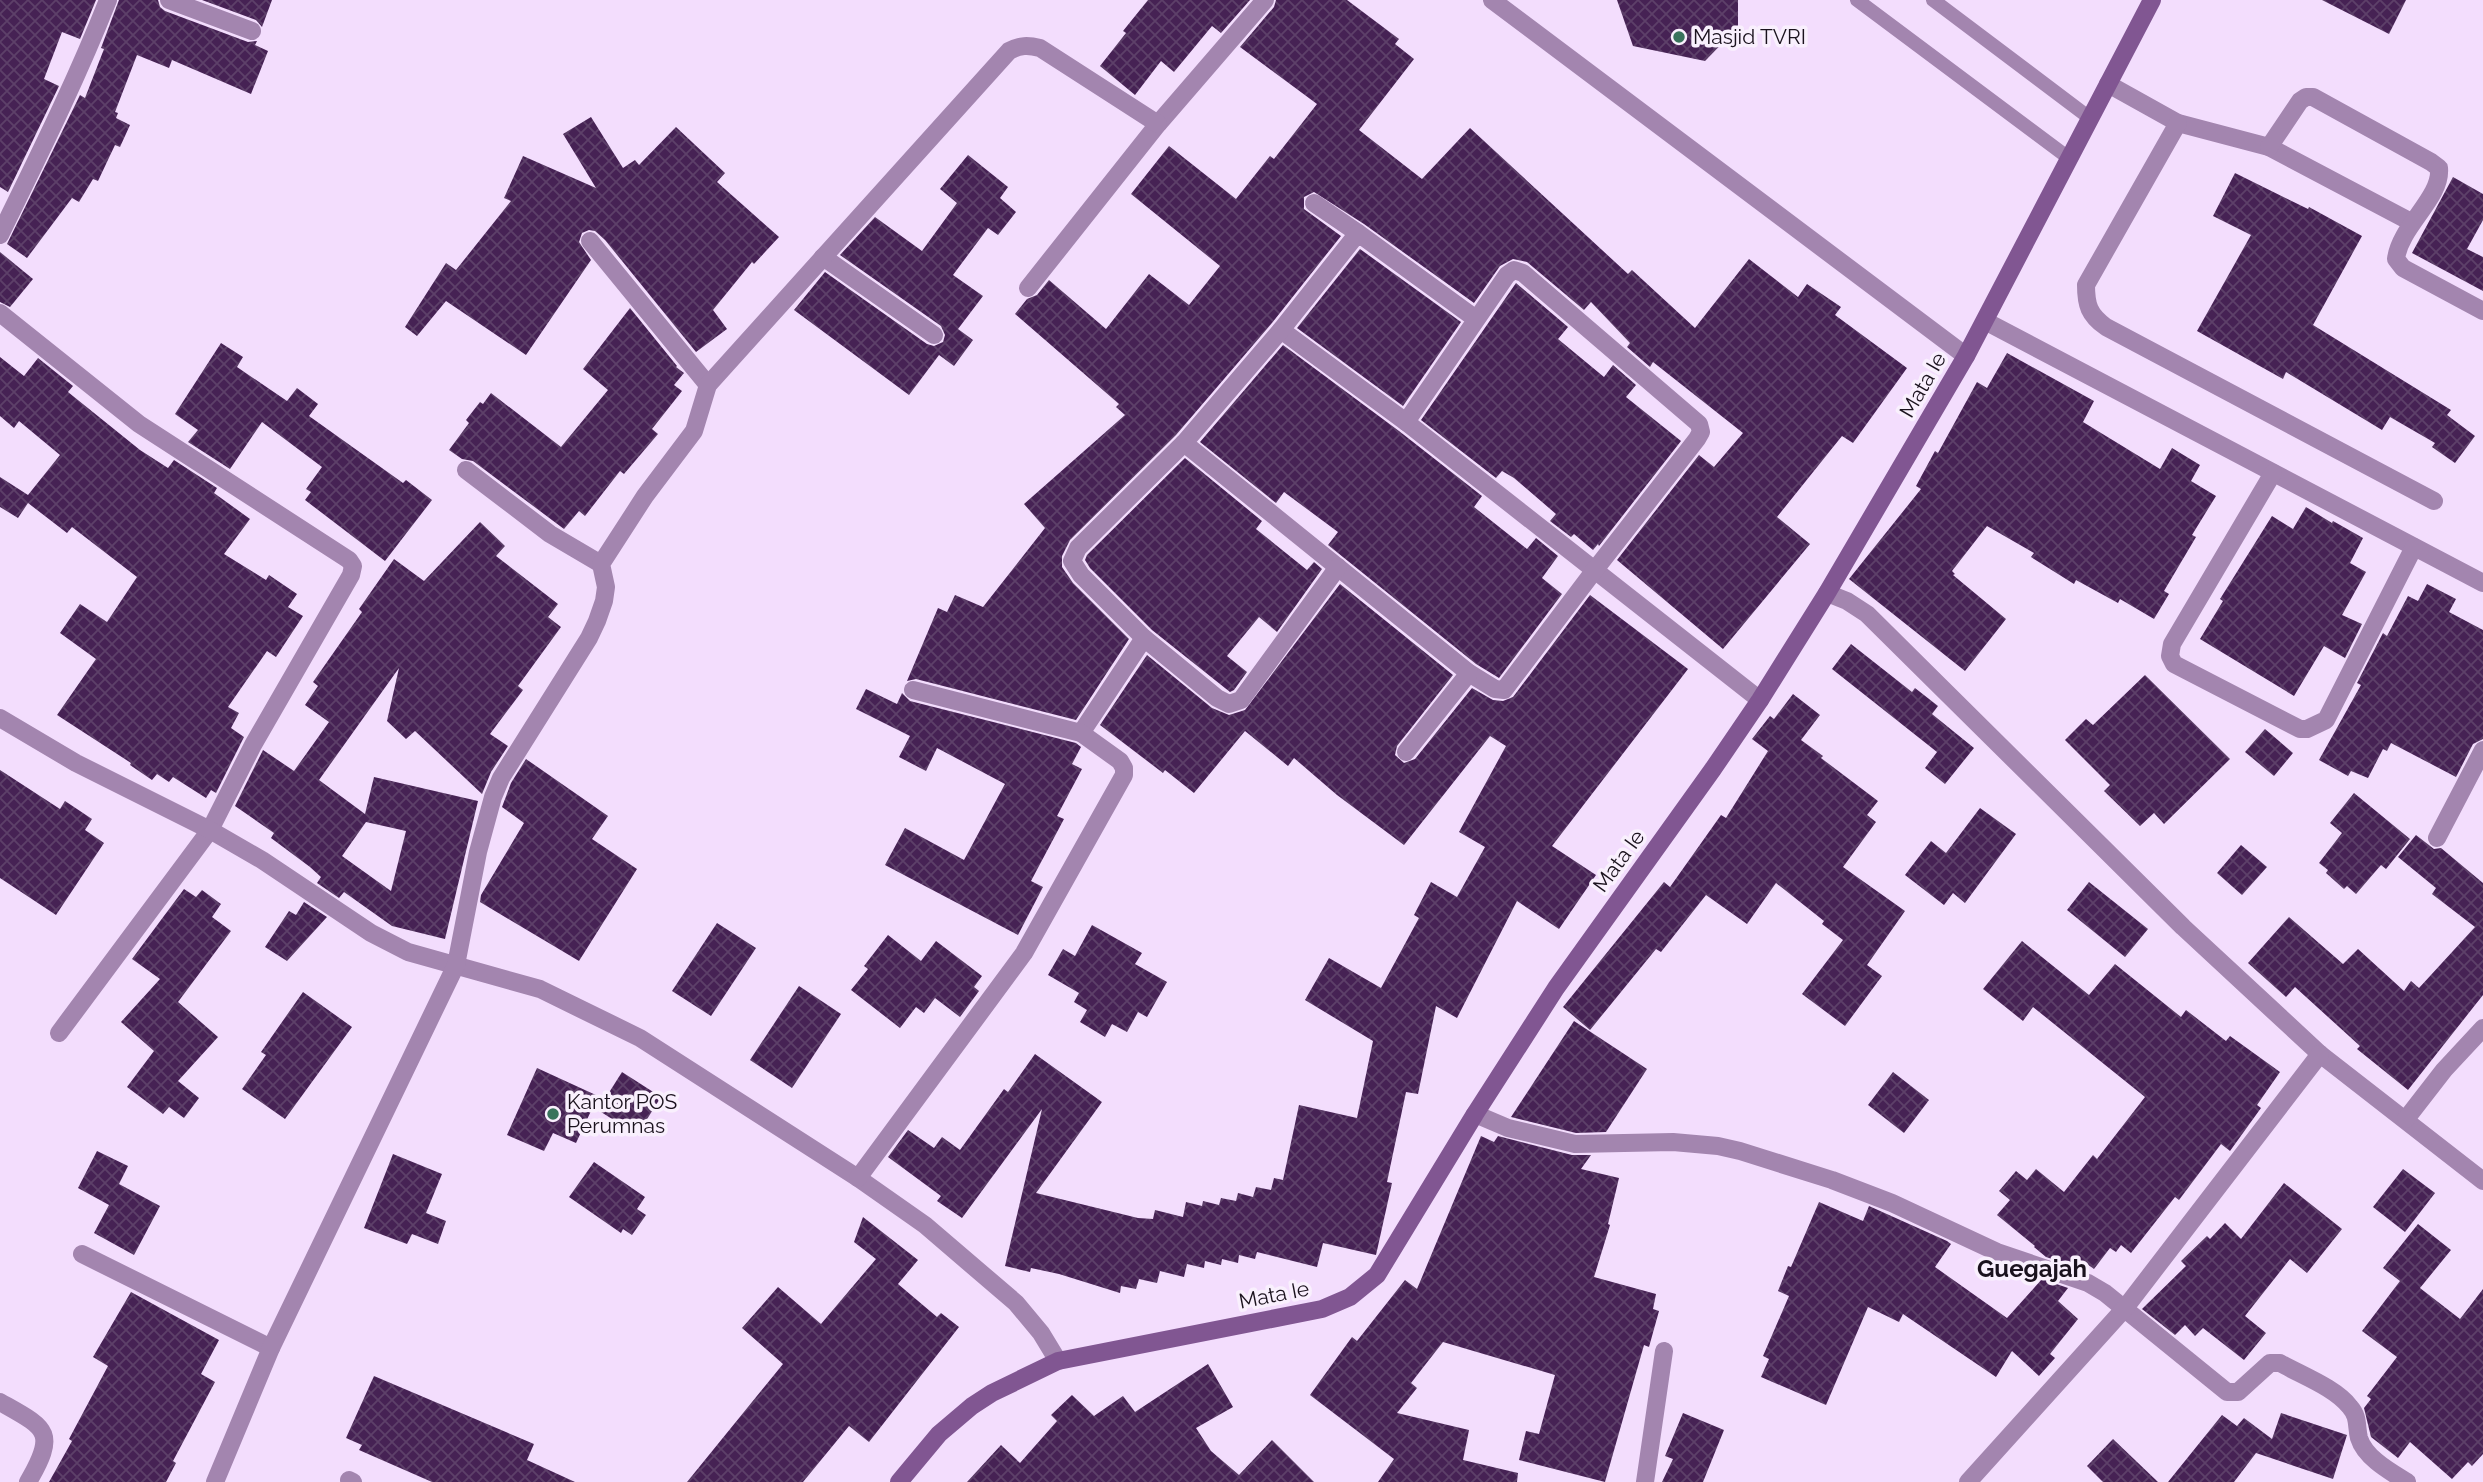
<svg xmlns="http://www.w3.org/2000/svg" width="2483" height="1482" font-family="Raleway,sans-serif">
	<defs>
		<pattern id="building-cross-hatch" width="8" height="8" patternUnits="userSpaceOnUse" patternTransform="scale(1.75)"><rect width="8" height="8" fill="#462254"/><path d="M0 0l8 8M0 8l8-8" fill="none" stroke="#5d4069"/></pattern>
	</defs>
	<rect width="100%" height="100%" fill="#f3ddfd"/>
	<g fill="url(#building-cross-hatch)" fill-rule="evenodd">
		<polygon points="0,0 96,0 80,39 62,32 44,79 59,86 8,192 0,187"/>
		<polygon points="119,0 158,0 160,7 165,11 248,42 257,41 255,45 268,51 251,94 172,60 169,68 137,55 115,112 118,113 116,118 130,125 120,147 115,145 98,181 93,179 79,202 72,198 27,258 7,244 80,95 85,98 104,49 101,48"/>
		<polygon points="202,0 272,0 262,27 256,20"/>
		<polygon points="1148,0 1250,0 1221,33 1212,26 1174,72 1161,61 1135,95 1100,66 1126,33 1123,31"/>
		<polygon points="1276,0 1347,0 1399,39 1395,44 1414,59 1359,130 1422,179 1470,128 1628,274 1632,270 1695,328 1749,259 1798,297 1807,284 1841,307 1835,315 1907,368 1853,443 1842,436 1777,517 1810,544 1723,649 1617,560 1699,455 1714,467 1743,433 1653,362 1650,367 1627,347 1630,343 1591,302 1584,310 1527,262 1513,259 1500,266 1474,303 1364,224 1314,192 1304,197 1304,209 1341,236 1272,323 1176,435 1070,540 1062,556 1062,567 1073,583 1129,639 1076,720 916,679 907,681 938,608 947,612 955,595 983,607 1045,528 1024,504 1125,415 1116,407 1119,404 1015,314 1027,299 1037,295 1049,280 1106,329 1149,274 1189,305 1220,266 1131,194 1169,146 1236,199 1270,156 1274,159 1317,104 1240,47 1274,7"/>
		<polygon points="1617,0 1738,0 1738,27 1705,61 1633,46"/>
		<polygon points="2322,0 2406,0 2389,34"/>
		<polygon points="591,117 623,168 635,160 639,165 676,127 725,173 717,182 779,237 754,264 752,262 713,310 727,329 696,352 605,240 595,231 589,230 582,233 579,242 591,260 526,355 446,301 417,336 405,327 446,263 456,270 511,201 504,198 523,156 596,188 563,134"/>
		<polygon points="968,155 1008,187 1000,198 1016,212 998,235 988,228 953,275 983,296 958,329 973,340 954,366 939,355 909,395 794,310 825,272 927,344 934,346 943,342 945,335 941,326 840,255 875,217 922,251 957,203 940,189"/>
		<polygon points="2235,173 2308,209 2309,207 2362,236 2313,325 2451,410 2447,415 2475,436 2455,463 2432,447 2435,443 2390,417 2382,430 2286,372 2283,379 2197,331 2251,235 2213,216"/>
		<polygon points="2453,177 2483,194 2483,220 2467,249 2483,257 2483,291 2412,253"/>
		<polygon points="1360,249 1461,322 1403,406 1297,328"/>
		<polygon points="0,252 33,279 10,307 0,302"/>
		<polygon points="1516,283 1568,327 1558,339 1604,377 1613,365 1636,385 1626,397 1681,441 1599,546 1598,544 1593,550 1574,534 1571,537 1550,521 1556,514 1514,478 1502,471 1496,478 1421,420"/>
		<polygon points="630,308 677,366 676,367 684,373 674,385 682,391 652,429 658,434 624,474 620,471 585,516 579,511 564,529 473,461 462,459 449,450 469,423 466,420 480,402 483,404 491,393 561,447 608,390 583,369"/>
		<polygon points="221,343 243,357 237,367 287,401 297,388 318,404 309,416 403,483 406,480 432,500 385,561 305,500 311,492 306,489 322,467 262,422 230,469 188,442 198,430 175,414"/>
		<polygon points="1283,345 1399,431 1482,496 1474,507 1527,549 1536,538 1558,556 1542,578 1562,594 1499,678 1476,664 1328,545 1338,532 1284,492 1276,503 1200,442"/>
		<polygon points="2007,353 2094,401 2083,422 2160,469 2172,448 2200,465 2191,481 2216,496 2192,535 2196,537 2164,591 2169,594 2154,619 2120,599 2118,603 2076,580 2074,584 2031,557 2034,553 1987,526 1952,571 1955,574 1953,575 2006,619 1965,671 1849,579 1921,489 1916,486 1935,451 1938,453 1977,382 1987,388"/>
		<polygon points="0,357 24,376 38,358 73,386 68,392 140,450 168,468 174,460 217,488 214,493 250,519 224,554 266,580 269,575 297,594 288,607 303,616 276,657 267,651 228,707 239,713 231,728 244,737 216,793 211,790 206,798 173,777 169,782 157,774 152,780 130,765 131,763 57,715 96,659 60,633 80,604 107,622 137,577 72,527 67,533 28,503 18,518 0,507 0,477 28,495 60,455 19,421 14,428 0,416"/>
		<polygon points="1185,458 1262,521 1256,529 1307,570 1314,562 1322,569 1277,632 1259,617 1227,656 1247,672 1234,690 1230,692 1152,630 1090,568 1085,560 1087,555"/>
		<polygon points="2306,507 2332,523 2333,521 2363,538 2350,563 2366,572 2342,615 2362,624 2345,658 2324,646 2294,696 2200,639 2223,601 2220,599 2272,516 2293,529"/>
		<path d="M480,522L505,546L496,556L558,604L548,617L561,627L518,686L523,690L490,734L508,746L491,772L482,794L415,731L406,739L387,721L399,668L319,780L365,814L374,777L478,801L445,939L392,926L344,892L339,898L317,883L321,877L310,867L271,838L274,833L235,806L263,750L294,771L329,722L305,705L318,686L313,682L362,612L359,609L394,559L424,581ZM366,822L406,831L391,891L342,856Z"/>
		<polygon points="1340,584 1453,675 1397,746 1395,755 1404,763 1415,759 1472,688 1493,700 1503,701 1513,697 1590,595 1688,669 1552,846 1596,875 1559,929 1517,901 1457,1018 1436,1006 1418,1094 1406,1092 1387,1182 1392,1183 1376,1255 1323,1243 1317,1267 1257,1252 1255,1259 1239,1255 1238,1263 1222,1259 1221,1265 1205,1261 1204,1268 1187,1264 1184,1277 1160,1271 1157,1283 1139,1279 1136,1289 1121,1286 1120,1293 1059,1274 1031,1268 1030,1272 1005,1266 1042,1109 962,1218 937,1201 941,1196 888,1157 908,1130 934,1148 942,1137 960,1150 1004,1089 1008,1092 1035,1054 1102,1102 1036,1193 1138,1218 1153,1219 1155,1210 1183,1217 1186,1202 1202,1206 1203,1201 1219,1205 1221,1198 1236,1201 1238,1193 1253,1197 1256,1187 1271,1190 1274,1178 1283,1180 1299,1105 1357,1118 1373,1041 1305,1000 1329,958 1381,988 1419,918 1414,915 1431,882 1457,897 1485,847 1459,832 1506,746 1490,736 1404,845 1337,795 1294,758 1288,766 1245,731 1194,793 1165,770 1163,773 1100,725 1147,655 1212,708 1229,715 1245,710"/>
		<polygon points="2427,584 2456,599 2449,612 2483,630 2483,739 2473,744 2456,777 2391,743 2387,751 2383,749 2368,778 2351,771 2348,776 2319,760 2361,685 2357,683 2383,633 2387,636 2408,596 2418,601"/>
		<polygon points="1851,644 1912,692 1915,688 1938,706 1932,714 1974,748 1945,784 1925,768 1937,752 1832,669"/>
		<polygon points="2145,675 2230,759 2164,824 2154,813 2140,826 2104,791 2110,785 2065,740 2086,719 2093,725"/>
		<polygon points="866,689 897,704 902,693 910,701 1076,743 1081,747 1072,764 1082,769 1057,816 1064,819 1031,881 1043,887 1018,935 885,865 905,828 964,860 1005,784 937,748 926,771 899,757 910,736 856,709"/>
		<polygon points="1793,694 1820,715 1801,740 1823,756 1821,758 1878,801 1867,815 1876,822 1843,867 1905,911 1867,965 1882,976 1845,1026 1802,994 1843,940 1822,924 1824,921 1776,883 1747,924 1706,895 1661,952 1656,949 1590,1030 1563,1007 1664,882 1670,887 1721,815 1726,818 1768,751 1752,739 1770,716 1774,719"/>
		<polygon points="2265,729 2293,753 2274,776 2245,752"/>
		<polygon points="526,759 608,816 592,839 637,869 579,961 480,902 481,895 524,823 502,807 511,783"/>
		<polygon points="0,770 60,809 65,801 92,819 85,830 104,843 56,915 0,878"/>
		<polygon points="2354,793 2410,839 2386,869 2381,865 2356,894 2347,886 2344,889 2326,873 2328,870 2319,863 2342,833 2330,823"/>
		<polygon points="1980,808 2016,834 1965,903 1953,893 1944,905 1905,875 1931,841 1946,853"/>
		<polygon points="2416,835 2434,849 2441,848 2483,883 2483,995 2408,1090 2357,1049 2360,1046 2295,987 2286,997 2248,963 2289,917 2343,964 2358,949 2404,991 2411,981 2419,988 2475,927 2432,894 2436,888 2398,857"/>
		<polygon points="2241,845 2267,867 2242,895 2217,873"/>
		<polygon points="2089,882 2148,929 2125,957 2067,910"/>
		<polygon points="184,889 196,897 202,890 221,904 212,917 231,931 178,1002 218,1037 178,1081 199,1098 184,1118 169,1107 163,1114 127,1087 154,1051 121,1022 160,979 132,959"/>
		<polygon points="304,902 327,917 287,961 265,947 289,911 296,915"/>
		<polygon points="717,923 756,948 711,1016 672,991"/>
		<polygon points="1092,925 1142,953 1135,964 1167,982 1147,1017 1138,1012 1127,1032 1112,1024 1105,1037 1080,1022 1087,1010 1074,1002 1079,993 1048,975 1063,949 1075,956"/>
		<polygon points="888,935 921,961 936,941 982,976 974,987 979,991 960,1017 935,998 924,1013 916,1007 900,1028 851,990 868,969 864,966"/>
		<polygon points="2022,941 2089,995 2115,964 2181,1017 2186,1010 2226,1041 2230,1036 2280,1072 2257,1105 2261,1108 2230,1151 2221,1144 2179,1200 2175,1197 2131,1253 2121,1245 2116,1252 2110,1248 2094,1269 2087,1264 2083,1269 2046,1257 2034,1247 2035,1246 1997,1215 2010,1200 1999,1191 2016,1171 2027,1180 2036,1169 2064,1192 2093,1155 2097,1159 2145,1097 2033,1007 2023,1021 1983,989"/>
		<polygon points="799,986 841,1014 792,1088 750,1060"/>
		<polygon points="303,992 352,1027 285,1119 242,1089 266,1055 261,1052"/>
		<polygon points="1574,1021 1647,1069 1606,1132 1576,1133 1511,1117"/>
		<polygon points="537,1068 598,1096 576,1143 553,1133 544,1151 507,1135"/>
		<polygon points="622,1072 661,1097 637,1135 598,1110"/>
		<polygon points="1893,1072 1929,1100 1904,1133 1868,1105"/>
		<polygon points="1481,1136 1494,1142 1498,1136 1572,1155 1591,1155 1581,1169 1619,1178 1608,1224 1610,1225 1594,1277 1656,1294 1653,1309 1659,1311 1649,1347 1644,1345 1605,1482 1519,1460 1526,1431 1539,1434 1555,1375 1443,1342 1411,1383 1417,1388 1397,1413 1469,1430 1463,1460 1518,1473 1517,1482 1378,1482 1394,1459 1310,1395 1352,1337 1357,1341 1405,1280 1417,1289"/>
		<polygon points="97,1151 128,1166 119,1184 160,1206 134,1255 94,1233 109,1205 78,1188"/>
		<polygon points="393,1154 442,1174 426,1213 446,1221 438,1244 412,1234 407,1244 364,1228"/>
		<polygon points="594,1162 645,1197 637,1209 646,1215 632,1235 623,1229 621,1233 569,1197"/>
		<polygon points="2403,1169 2435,1193 2405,1232 2373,1207"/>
		<polygon points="2284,1183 2342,1229 2307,1273 2290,1259 2245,1316 2266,1333 2244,1360 2203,1328 2195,1336 2185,1325 2175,1335 2142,1309 2186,1266 2181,1261 2207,1236 2210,1239 2225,1223 2241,1239"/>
		<polygon points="1819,1202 1863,1221 1869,1206 1947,1241 1951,1244 1935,1267 2007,1318 2042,1279 2068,1288 2058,1301 2078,1319 2050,1354 2055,1358 2039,1376 2012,1351 1996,1377 1903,1314 1899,1322 1868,1307 1826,1405 1761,1377 1769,1359 1763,1356 1789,1296 1778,1291 1788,1266 1791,1267"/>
		<polygon points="863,1217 918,1260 898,1284 937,1317 941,1313 959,1327 869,1442 849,1426 803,1482 687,1482 783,1364 742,1328 778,1287 821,1324 876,1259 854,1242"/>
		<polygon points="2418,1224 2451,1250 2420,1288 2460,1319 2483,1289 2483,1454 2472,1466 2468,1462 2452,1479 2410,1442 2398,1458 2371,1437 2364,1408 2371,1399 2367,1396 2397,1357 2362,1331 2400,1281 2383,1268"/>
		<polygon points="131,1292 219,1340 201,1374 215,1382 173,1461 176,1463 166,1482 49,1482 72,1441 69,1439 108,1366 93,1357"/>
		<polygon points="1208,1364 1233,1407 1196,1428 1211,1451 1239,1475 1272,1440 1314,1482 967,1482 1001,1445 1020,1463 1057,1421 1051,1415 1072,1395 1094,1416 1123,1396 1135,1412"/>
		<polygon points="374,1376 534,1444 527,1460 575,1482 432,1482 359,1450 362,1445 346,1438"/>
		<polygon points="1683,1413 1724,1430 1703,1482 1662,1482 1673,1459 1665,1456"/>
		<polygon points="2281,1413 2347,1435 2333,1479 2256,1453 2234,1482 2168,1482 2222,1415 2237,1426 2244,1418 2272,1439"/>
		<polygon points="2113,1439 2158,1482 2103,1482 2087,1466"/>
	</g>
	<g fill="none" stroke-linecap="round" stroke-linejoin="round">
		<g stroke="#a385af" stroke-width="14">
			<polyline points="1857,0 2070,159"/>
			<polyline points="1933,0 2091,119"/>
		</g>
		<g stroke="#a385af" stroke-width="18">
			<polyline points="169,0 252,31"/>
			<polyline points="1492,0 1966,356"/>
			<polyline points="2108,84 2178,123 2269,147 2411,222"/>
			<path d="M2178,123L2086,285C2086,305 2089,315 2106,327L2434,501"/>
			<path d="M2269,147L2300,101L2306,97H2313L2431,162L2439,168C2442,198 2400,226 2396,259L2403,268L2483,311"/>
			<polyline points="1314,203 1358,233"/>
			<path d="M0,235C38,157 76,81 108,0"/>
			<polyline points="590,241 708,385"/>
			<polyline points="823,257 934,335"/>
			<polyline points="1028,288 1158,124 1265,0"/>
			<polyline points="0,313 139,424 349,560 353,566 351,575 253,745 210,830 59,1033"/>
			<polyline points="1985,321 2483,583"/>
			<polyline points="1281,330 1406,422 1760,700"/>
			<polyline points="1406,422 1507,275 1514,270 1523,273 1699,424 1701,432 1697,439 1594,571 1504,690 1495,689 1469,673 1184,443 1281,330 1358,233 1476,319"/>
			<polyline points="1184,443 1078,548 1072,561 1081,575 1144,638 1217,698 1229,704 1241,700 1338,567"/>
			<polyline points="466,470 550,534 601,564"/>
			<polyline points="2273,473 2172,644 2170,656 2174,664 2300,729 2307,729 2326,720 2414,547"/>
			<polyline points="1827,593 1847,601 1867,614 2183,927 2320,1054 2483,1181"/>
			<polyline points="0,718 76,763 210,830 262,860 371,933 408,952 540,989 640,1038 858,1178 925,1225 1016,1303 1041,1333 1058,1361"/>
			<polyline points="1081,733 1144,638"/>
			<polyline points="1406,752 1469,673"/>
			<polyline points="2437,838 2483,750"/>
			<path d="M1475,1114L1508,1128L1575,1144L1673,1142L1718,1146L1740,1151L1832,1180L1892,1203L1997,1252L2088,1283L2105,1293L2227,1392H2238L2270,1363H2280C2301,1375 2336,1388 2350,1407C2359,1417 2356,1426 2359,1438C2365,1458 2391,1472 2407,1482"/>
			<polyline points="2406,1119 2444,1070 2483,1028"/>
			<polyline points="858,1178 1024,953 1124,775 1124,768 1120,761 1081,733 913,690"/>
			<polyline points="82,1254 271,1348"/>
			<path d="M0,1402C46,1428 58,1431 28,1482"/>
			<polyline points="349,1480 353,1482"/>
			<path d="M215,1482L271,1348L456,965L478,852L493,797L501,778L589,638L597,621L604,601L606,587L601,564L645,496L694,431L708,385L1009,51C1020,45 1028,45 1040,48L1158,124"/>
			<polyline points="1645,1482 1664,1351"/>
			<polyline points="1968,1482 2125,1308 2320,1054"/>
		</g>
		<polyline stroke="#815692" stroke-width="18" points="899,1482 939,1434 972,1406 992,1393 1058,1361 1322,1309 1350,1297 1377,1275 1475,1114 1556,988 1713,769 1760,700 1827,593 1966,356 2152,0"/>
	</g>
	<g fill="#39735c" stroke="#f9f0fd" stroke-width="2.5">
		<circle cx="1679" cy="37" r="7"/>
		<circle cx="553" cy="1114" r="7"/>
	</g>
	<g text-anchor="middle" stroke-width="7" stroke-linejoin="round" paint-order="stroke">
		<g font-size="21" fill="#1a121d" stroke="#f9f0fd" text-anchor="start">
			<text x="1693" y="44">Masjid TVRI</text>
			<text x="567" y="1109">Kantor POS<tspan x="567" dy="24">Perumnas</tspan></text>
		</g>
		<g font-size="21" fill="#1a121d" stroke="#f9f0fd">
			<text transform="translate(1923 385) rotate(-60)" y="7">Mata Ie</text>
			<text transform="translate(1619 861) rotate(-54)" y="7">Mata Ie</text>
			<text transform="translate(1274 1295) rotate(-11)" y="7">Mata Ie</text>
		</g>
		<g font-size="24" font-weight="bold" fill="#1a121d" stroke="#f9f0fd">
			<text x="2032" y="1277">Guegajah</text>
		</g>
	</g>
</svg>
